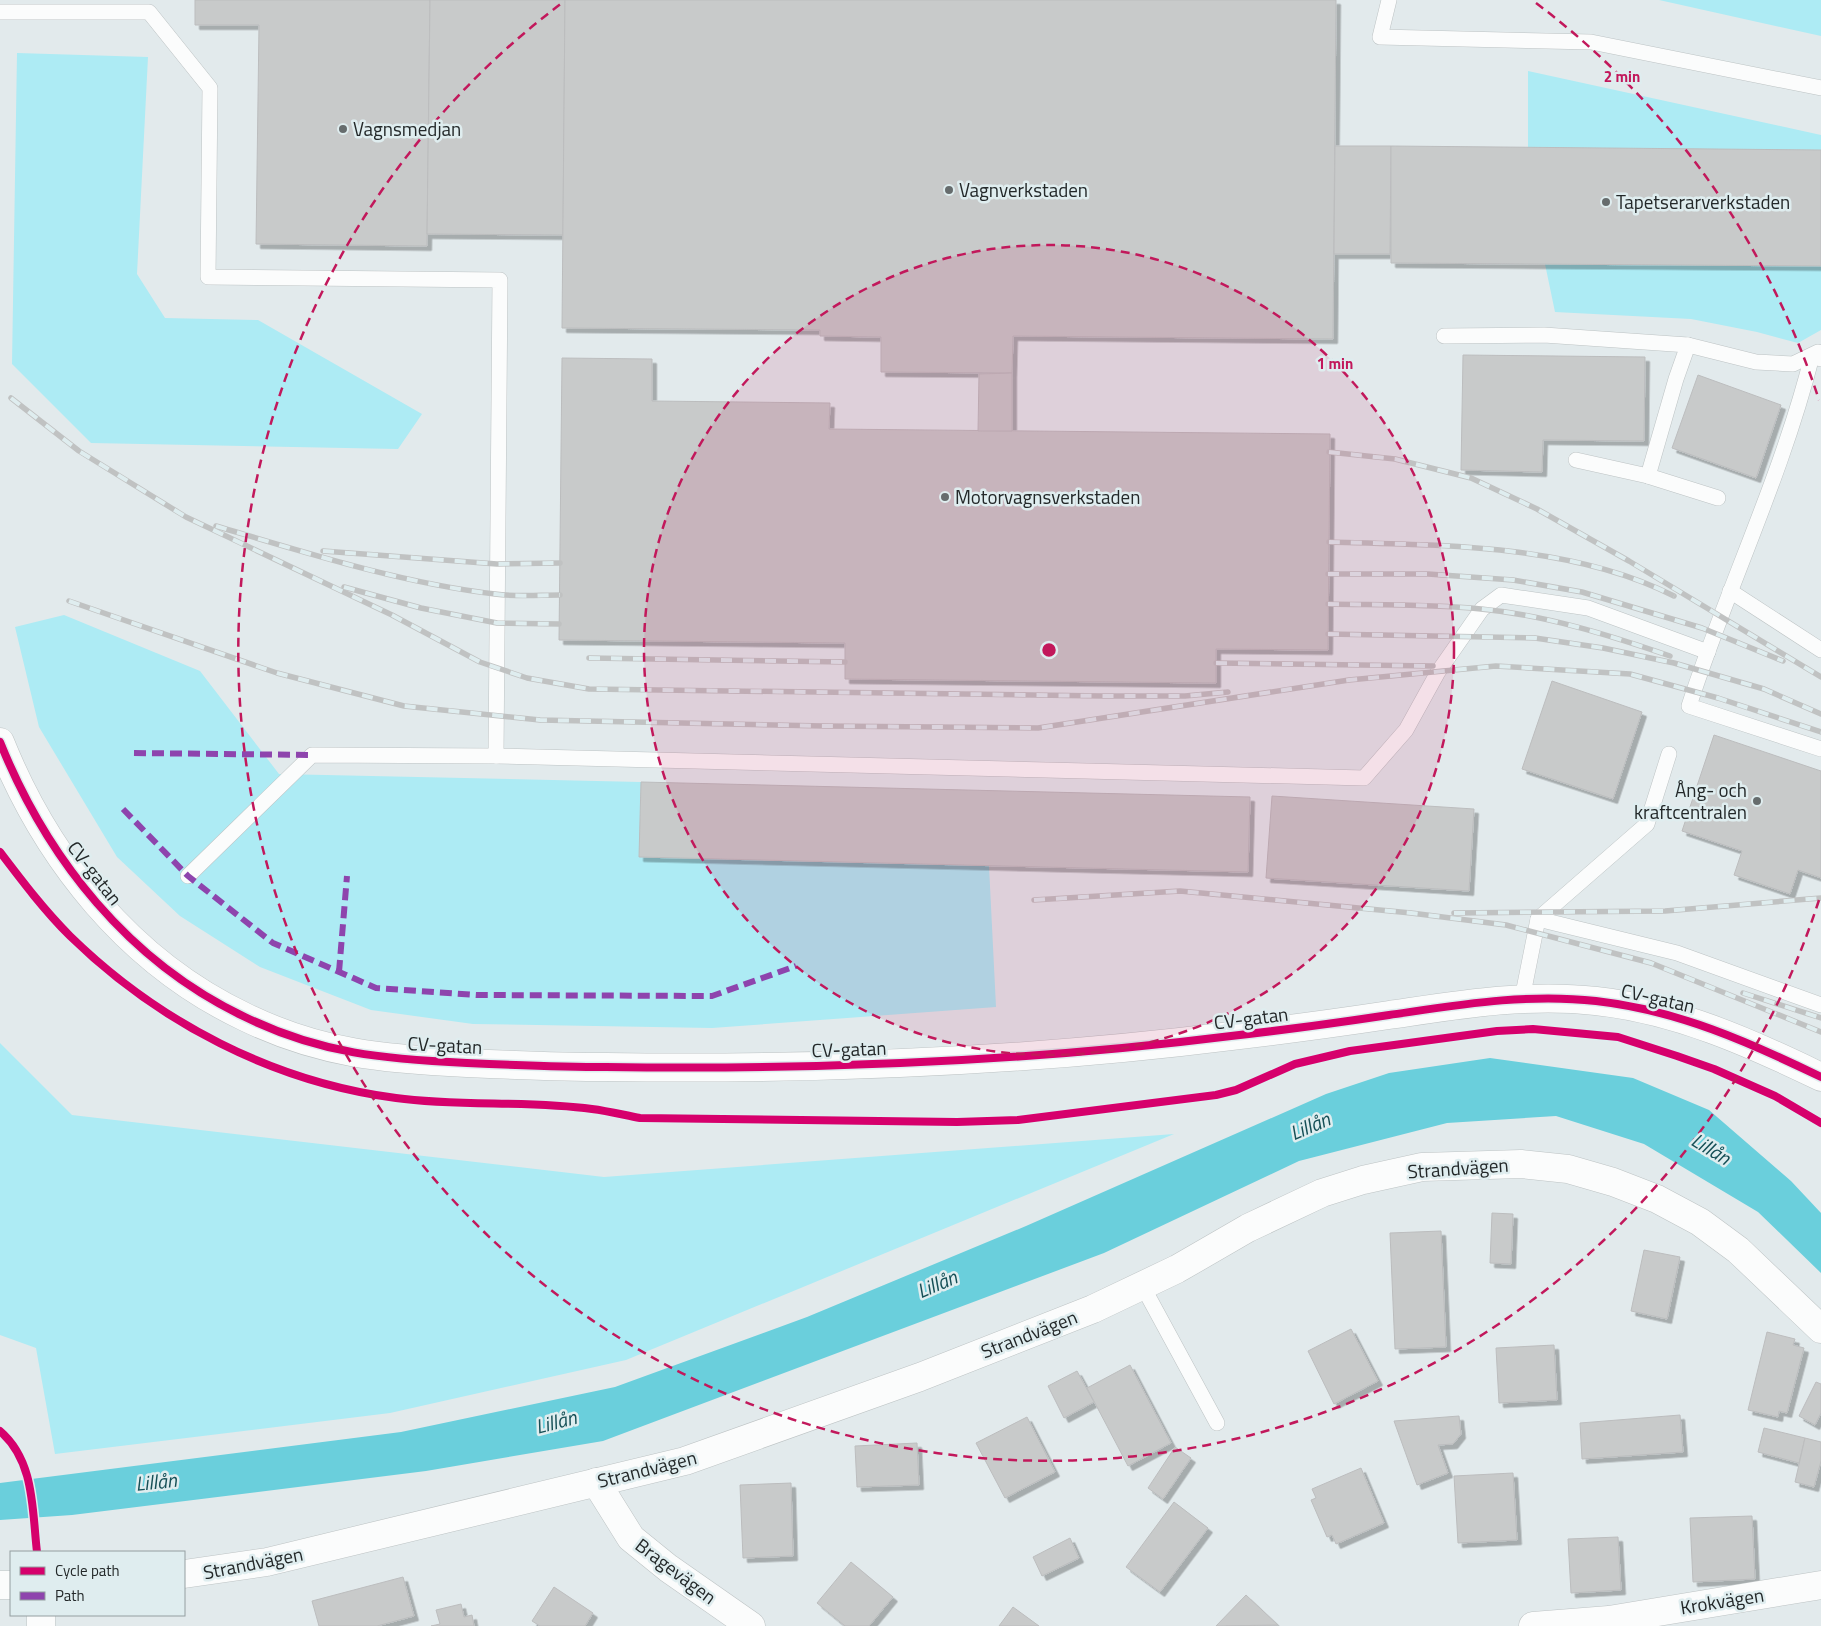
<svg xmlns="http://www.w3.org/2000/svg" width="1821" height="1626" font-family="'Titillium Web',sans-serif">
	<defs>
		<filter id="shadow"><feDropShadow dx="4.5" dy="4.5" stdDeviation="0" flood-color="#0004"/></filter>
	</defs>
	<rect width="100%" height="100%" fill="#e2eaec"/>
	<g fill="#adebf4">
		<polygon points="1659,0 1821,0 1821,36"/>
		<polygon points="17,53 148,57 137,274 165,318 258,320 422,414 398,449 91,443 12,364"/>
		<polygon points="1528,71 1821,135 1821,150 1528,148"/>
		<polygon points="1545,264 1821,266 1821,330 1798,343 1757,332 1691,319 1555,312"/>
		<polygon points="64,615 200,671 279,774 641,782 640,857 989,866 996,1007 712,1028 473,1024 371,1010 260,967 180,916 117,857 39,727 15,627"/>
		<polygon points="0,1043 72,1115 604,1177 1174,1134 626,1360 390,1413 55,1454 36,1348 0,1335"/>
	</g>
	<polygon fill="#6acfdc" points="1490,1058 1633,1078 1709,1110 1791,1181 1821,1213 1821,1273 1758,1212 1644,1144 1556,1116 1447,1123 1299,1161 1104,1253 603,1441 426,1471 72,1515 0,1520 0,1483 401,1432 615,1387 807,1317 1026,1226 1326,1094 1389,1073"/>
	<g fill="#c8caca" stroke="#bcbdbe" filter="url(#shadow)">
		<polygon points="195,0 430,0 427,246 256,244 259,25 195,25"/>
		<polygon points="430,0 565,0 563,235 427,234"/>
		<polygon points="565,0 1336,0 1333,339 1013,336 1012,373 881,372 881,337 820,336 820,330 562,328"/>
		<polygon points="1335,146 1391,146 1390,254 1334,254"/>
		<polygon points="1391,146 1821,150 1821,266 1391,263"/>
		<polygon points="1463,355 1645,357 1644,441 1543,440 1542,472 1461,470"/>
		<polygon points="562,358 652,359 652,401 830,403 829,429 1330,434 1328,650 1216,649 1216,683 845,679 845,643 559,640"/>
		<polygon points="1012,373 1012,431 978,431 979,374"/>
		<polygon points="1698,375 1781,405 1756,478 1672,448"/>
		<polygon points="1552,681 1642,712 1613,799 1522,769"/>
		<polygon points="1714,735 1821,771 1821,878 1798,870 1790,894 1734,875 1742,851 1682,831"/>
		<polygon points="641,782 1250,797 1248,872 639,857"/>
		<polygon points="1272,796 1474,809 1469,891 1266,878"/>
		<polygon points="1492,1213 1513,1214 1511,1264 1490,1263"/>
		<polygon points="1441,1231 1446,1347 1395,1349 1390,1233"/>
		<polygon points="1644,1250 1680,1257 1667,1319 1631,1311"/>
		<polygon points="1351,1329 1378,1381 1334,1404 1308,1351"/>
		<polygon points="1767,1332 1795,1339 1793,1345 1804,1348 1787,1413 1779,1411 1778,1417 1748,1410"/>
		<polygon points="1554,1345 1557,1400 1499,1403 1496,1348"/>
		<polygon points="1130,1365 1171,1443 1128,1466 1087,1388"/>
		<polygon points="1077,1371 1094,1402 1064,1418 1048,1386"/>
		<polygon points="1816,1382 1821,1384 1821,1413 1815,1425 1799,1416"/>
		<polygon points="1680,1415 1683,1452 1582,1459 1580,1423"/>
		<polygon points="1459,1416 1461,1434 1453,1444 1438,1445 1448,1473 1417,1485 1394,1421"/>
		<polygon points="1027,1417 1055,1472 1005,1498 976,1443"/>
		<polygon points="1764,1428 1805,1438 1799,1463 1758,1452"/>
		<polygon points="1805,1438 1821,1442 1821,1461 1814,1487 1795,1482"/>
		<polygon points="917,1443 919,1485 857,1487 855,1446"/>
		<polygon points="1175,1447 1191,1458 1163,1499 1148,1488"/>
		<polygon points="1361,1468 1384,1523 1336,1544 1332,1535 1327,1537 1311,1500 1316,1498 1312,1489"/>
		<polygon points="1513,1473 1517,1540 1458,1543 1454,1476"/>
		<polygon points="791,1483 793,1556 743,1558 740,1485"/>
		<polygon points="1174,1502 1208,1528 1160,1592 1126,1567"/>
		<polygon points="1752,1516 1755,1579 1693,1582 1690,1518"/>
		<polygon points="1618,1537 1621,1590 1571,1593 1568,1539"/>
		<polygon points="1070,1538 1079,1558 1042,1576 1033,1557"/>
		<polygon points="851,1562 893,1597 869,1626 845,1626 817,1603"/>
		<polygon points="403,1577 414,1616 377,1626 319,1626 312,1601"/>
		<polygon points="554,1587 593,1613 585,1626 540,1626 532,1621"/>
		<polygon points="1246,1595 1278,1625 1216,1626"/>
		<polygon points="461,1604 464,1617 472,1615 474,1626 431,1626 440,1624 436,1610"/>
		<polygon points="1013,1607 1039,1626 999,1626"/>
	</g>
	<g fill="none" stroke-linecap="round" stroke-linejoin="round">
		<defs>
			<g id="service">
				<polyline points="1389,0 1380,37 1591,42 1821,88"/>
				<polyline points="0,12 149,12 210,88 208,277 500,280 496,756 1364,778 1406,730 1438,672 1482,609 1501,595 1588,608 1708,652"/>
				<polyline points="1444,336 1544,335 1688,345 1756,362 1793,364 1818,352"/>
				<path d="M1821,359L1812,356C1782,476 1727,588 1689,706L1821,749"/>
				<polyline points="1576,460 1648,476 1718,498"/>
				<polyline points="1648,476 1676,379 1688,345"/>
				<polyline points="1730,591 1821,650"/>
				<polyline points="188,876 312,755 496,756"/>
				<polyline points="1538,919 1677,953 1821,1005"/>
				<polyline points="1522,999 1538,919 1647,824 1669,754"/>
				<polyline points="1142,1285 1217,1423"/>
			</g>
			<g id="minor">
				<polyline points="596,1482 631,1538 668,1568 751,1626"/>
				<polyline points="184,1574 267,1562 685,1461 920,1377 1093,1309 1177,1269 1248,1228 1322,1193 1363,1180 1422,1167 1521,1164 1568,1169 1613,1182 1657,1199 1700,1222 1738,1250 1821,1329"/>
				<polyline points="0,1585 11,1585"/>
				<polyline points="41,1626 41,1615"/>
				<polyline points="1533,1626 1609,1620 1821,1585"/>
			</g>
			<path id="tertiary" d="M0,742C47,859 129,962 245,1017C321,1054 385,1059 467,1063C513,1065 560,1067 606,1067C814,1070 1024,1062 1231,1036C1284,1030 1336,1023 1389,1015C1458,1005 1526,993 1596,1001C1677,1010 1749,1042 1821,1077"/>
		</defs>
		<use href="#service" stroke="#bdc3c4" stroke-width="16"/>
		<use href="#minor" stroke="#bdc3c4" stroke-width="29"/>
		<use href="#tertiary" stroke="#bdc3c4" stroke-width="29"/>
		<use href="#service" stroke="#fbfcfc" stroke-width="15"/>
		<use href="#minor" stroke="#fbfcfc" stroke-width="28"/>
		<use href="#tertiary" stroke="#fbfcfc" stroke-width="28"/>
		<defs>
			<g id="rail">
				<polyline points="11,398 79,451 186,517 392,615 480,662 527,678 589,689 1103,696 1185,696 1228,692"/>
				<polyline points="1329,452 1395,459 1471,478 1537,509 1629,561 1821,677"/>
				<path d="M216,526C307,553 401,583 495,594C516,597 539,595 560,595"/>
				<path d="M1329,542C1440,545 1572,544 1674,596"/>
				<polyline points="323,551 497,564 560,563"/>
				<polyline points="1328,574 1428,574 1513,580 1582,592 1702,628 1783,661"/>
				<polyline points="344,587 421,608 497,623 559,624"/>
				<polyline points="69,601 277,673 404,706 540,720 824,726 1038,728 1349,680 1496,666 1630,674 1718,698 1821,732"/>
				<path d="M1328,604C1379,605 1430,604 1481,609C1545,615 1609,635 1670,656"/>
				<polyline points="1328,634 1535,638 1603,648 1674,663 1764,689 1821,714"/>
				<polyline points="589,658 845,662"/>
				<polyline points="1216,663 1433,666"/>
				<polyline points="1034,900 1180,891 1411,913 1506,925 1651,963 1821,1032"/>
				<polyline points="1454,913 1665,911 1821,898"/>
				<polyline points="1743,993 1821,1018"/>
			</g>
		</defs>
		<use href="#rail" stroke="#c0c2c2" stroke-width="5.5"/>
		<use href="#rail" stroke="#dfedef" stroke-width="4" stroke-dasharray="11" stroke-linecap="butt"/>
		<g stroke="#8e44ad" stroke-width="6" stroke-dasharray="12 6" stroke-linecap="butt">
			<polyline points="134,753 312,755"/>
			<polyline points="123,809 188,876 273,943 376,988 477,995 712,996 796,966"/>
			<polyline points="339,972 347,876"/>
		</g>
		<defs>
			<g id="cycleway">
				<path d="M0,742C47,859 129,962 245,1017C321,1054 385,1059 467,1063C513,1065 560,1067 606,1067C814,1070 1024,1062 1231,1036C1284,1030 1336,1023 1389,1015C1458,1005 1526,993 1596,1001C1677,1010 1749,1042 1821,1077"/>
				<path d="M0,852C22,881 44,910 70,936C158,1022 273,1082 396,1098C460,1107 527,1100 592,1109C608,1111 624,1115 640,1118L957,1122L1018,1120L1216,1095L1236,1090L1295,1064L1350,1051L1497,1031L1533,1029L1618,1037L1677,1056L1714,1069L1775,1096L1821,1123"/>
				<path d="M0,1431C35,1461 32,1510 37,1552"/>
			</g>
		</defs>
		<use href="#cycleway" stroke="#dfedef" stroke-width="11"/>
		<use href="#cycleway" stroke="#d6006c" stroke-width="8"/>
	</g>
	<circle cx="1049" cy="650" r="405" fill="#c2185b" fill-opacity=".12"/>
	<g fill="none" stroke="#c2185b" stroke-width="2.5" stroke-dasharray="9 6">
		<circle cx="1049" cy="650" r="405"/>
		<path d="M1819 900A810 810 0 1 1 562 3M1536 3A810 810 0 0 1 1819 400"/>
	</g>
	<g fill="#666c6d" stroke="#dfedef" stroke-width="2">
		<circle cx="343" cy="129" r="5"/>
		<circle cx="949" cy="190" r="5"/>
		<circle cx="1606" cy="202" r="5"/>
		<circle cx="945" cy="497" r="5"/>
		<circle cx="1757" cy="801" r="5"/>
	</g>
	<g text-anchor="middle" stroke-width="5" stroke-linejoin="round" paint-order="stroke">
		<g font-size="19" fill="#232829" stroke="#dfedef" text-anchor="start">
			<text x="353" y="136">Vagnsmedjan</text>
			<text x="959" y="197">Vagnverkstaden</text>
			<text x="1616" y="209">Tapetserarverkstaden</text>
			<text x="955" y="504">Motorvagnsverkstaden</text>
			<text x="1747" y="797" text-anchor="end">Ång- och<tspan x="1747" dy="22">kraftcentralen</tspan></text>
		</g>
		<g font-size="19" fill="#232829" stroke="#dfedef">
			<text transform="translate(95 873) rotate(52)" y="7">CV-gatan</text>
			<text transform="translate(1658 998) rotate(13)" y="7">CV-gatan</text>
			<text transform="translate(1251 1018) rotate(-7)" y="7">CV-gatan</text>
			<text transform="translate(445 1045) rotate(3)" y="7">CV-gatan</text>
			<text transform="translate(849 1049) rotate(-2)" y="7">CV-gatan</text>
			<text transform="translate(1458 1168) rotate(-4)" y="7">Strandvägen</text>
			<text transform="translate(1029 1334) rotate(-21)" y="7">Strandvägen</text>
			<text transform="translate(647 1469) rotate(-14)" y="7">Strandvägen</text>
			<text transform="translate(253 1563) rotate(-11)" y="7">Strandvägen</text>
			<text transform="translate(676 1571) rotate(37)" y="7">Bragevägen</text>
			<text transform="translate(1722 1601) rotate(-9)" y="7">Krokvägen</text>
		</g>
		<g font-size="20" font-style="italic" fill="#154f56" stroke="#dfedef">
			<text transform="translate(1310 1126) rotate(-23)" y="7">Lillån</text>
			<text transform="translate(1711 1149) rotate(31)" y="7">Lillån</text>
			<text transform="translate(937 1284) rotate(-23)" y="7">Lillån</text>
			<text transform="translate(556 1422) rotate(-15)" y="7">Lillån</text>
			<text transform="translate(156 1482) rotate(-6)" y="7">Lillån</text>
		</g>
	</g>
	<circle cx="1049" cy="650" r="8" fill="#c2185b" stroke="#dfedef" stroke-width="2.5"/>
	<g font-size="15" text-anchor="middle" font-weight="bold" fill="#c2185b" stroke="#dfedef" stroke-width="5" stroke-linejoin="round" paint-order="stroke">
		<text x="1622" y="82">2 min</text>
		<text x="1335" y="369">1 min</text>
	</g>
	<rect x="10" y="1551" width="175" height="65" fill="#dfedef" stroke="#949ea0"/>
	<rect x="20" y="1567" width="25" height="8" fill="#d6006c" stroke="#949ea0"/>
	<text x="55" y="1576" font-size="15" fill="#232829">Cycle path</text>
	<rect x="20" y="1592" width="25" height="8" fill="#8e44ad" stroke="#949ea0"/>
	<text x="55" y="1601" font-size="15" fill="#232829">Path</text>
</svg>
